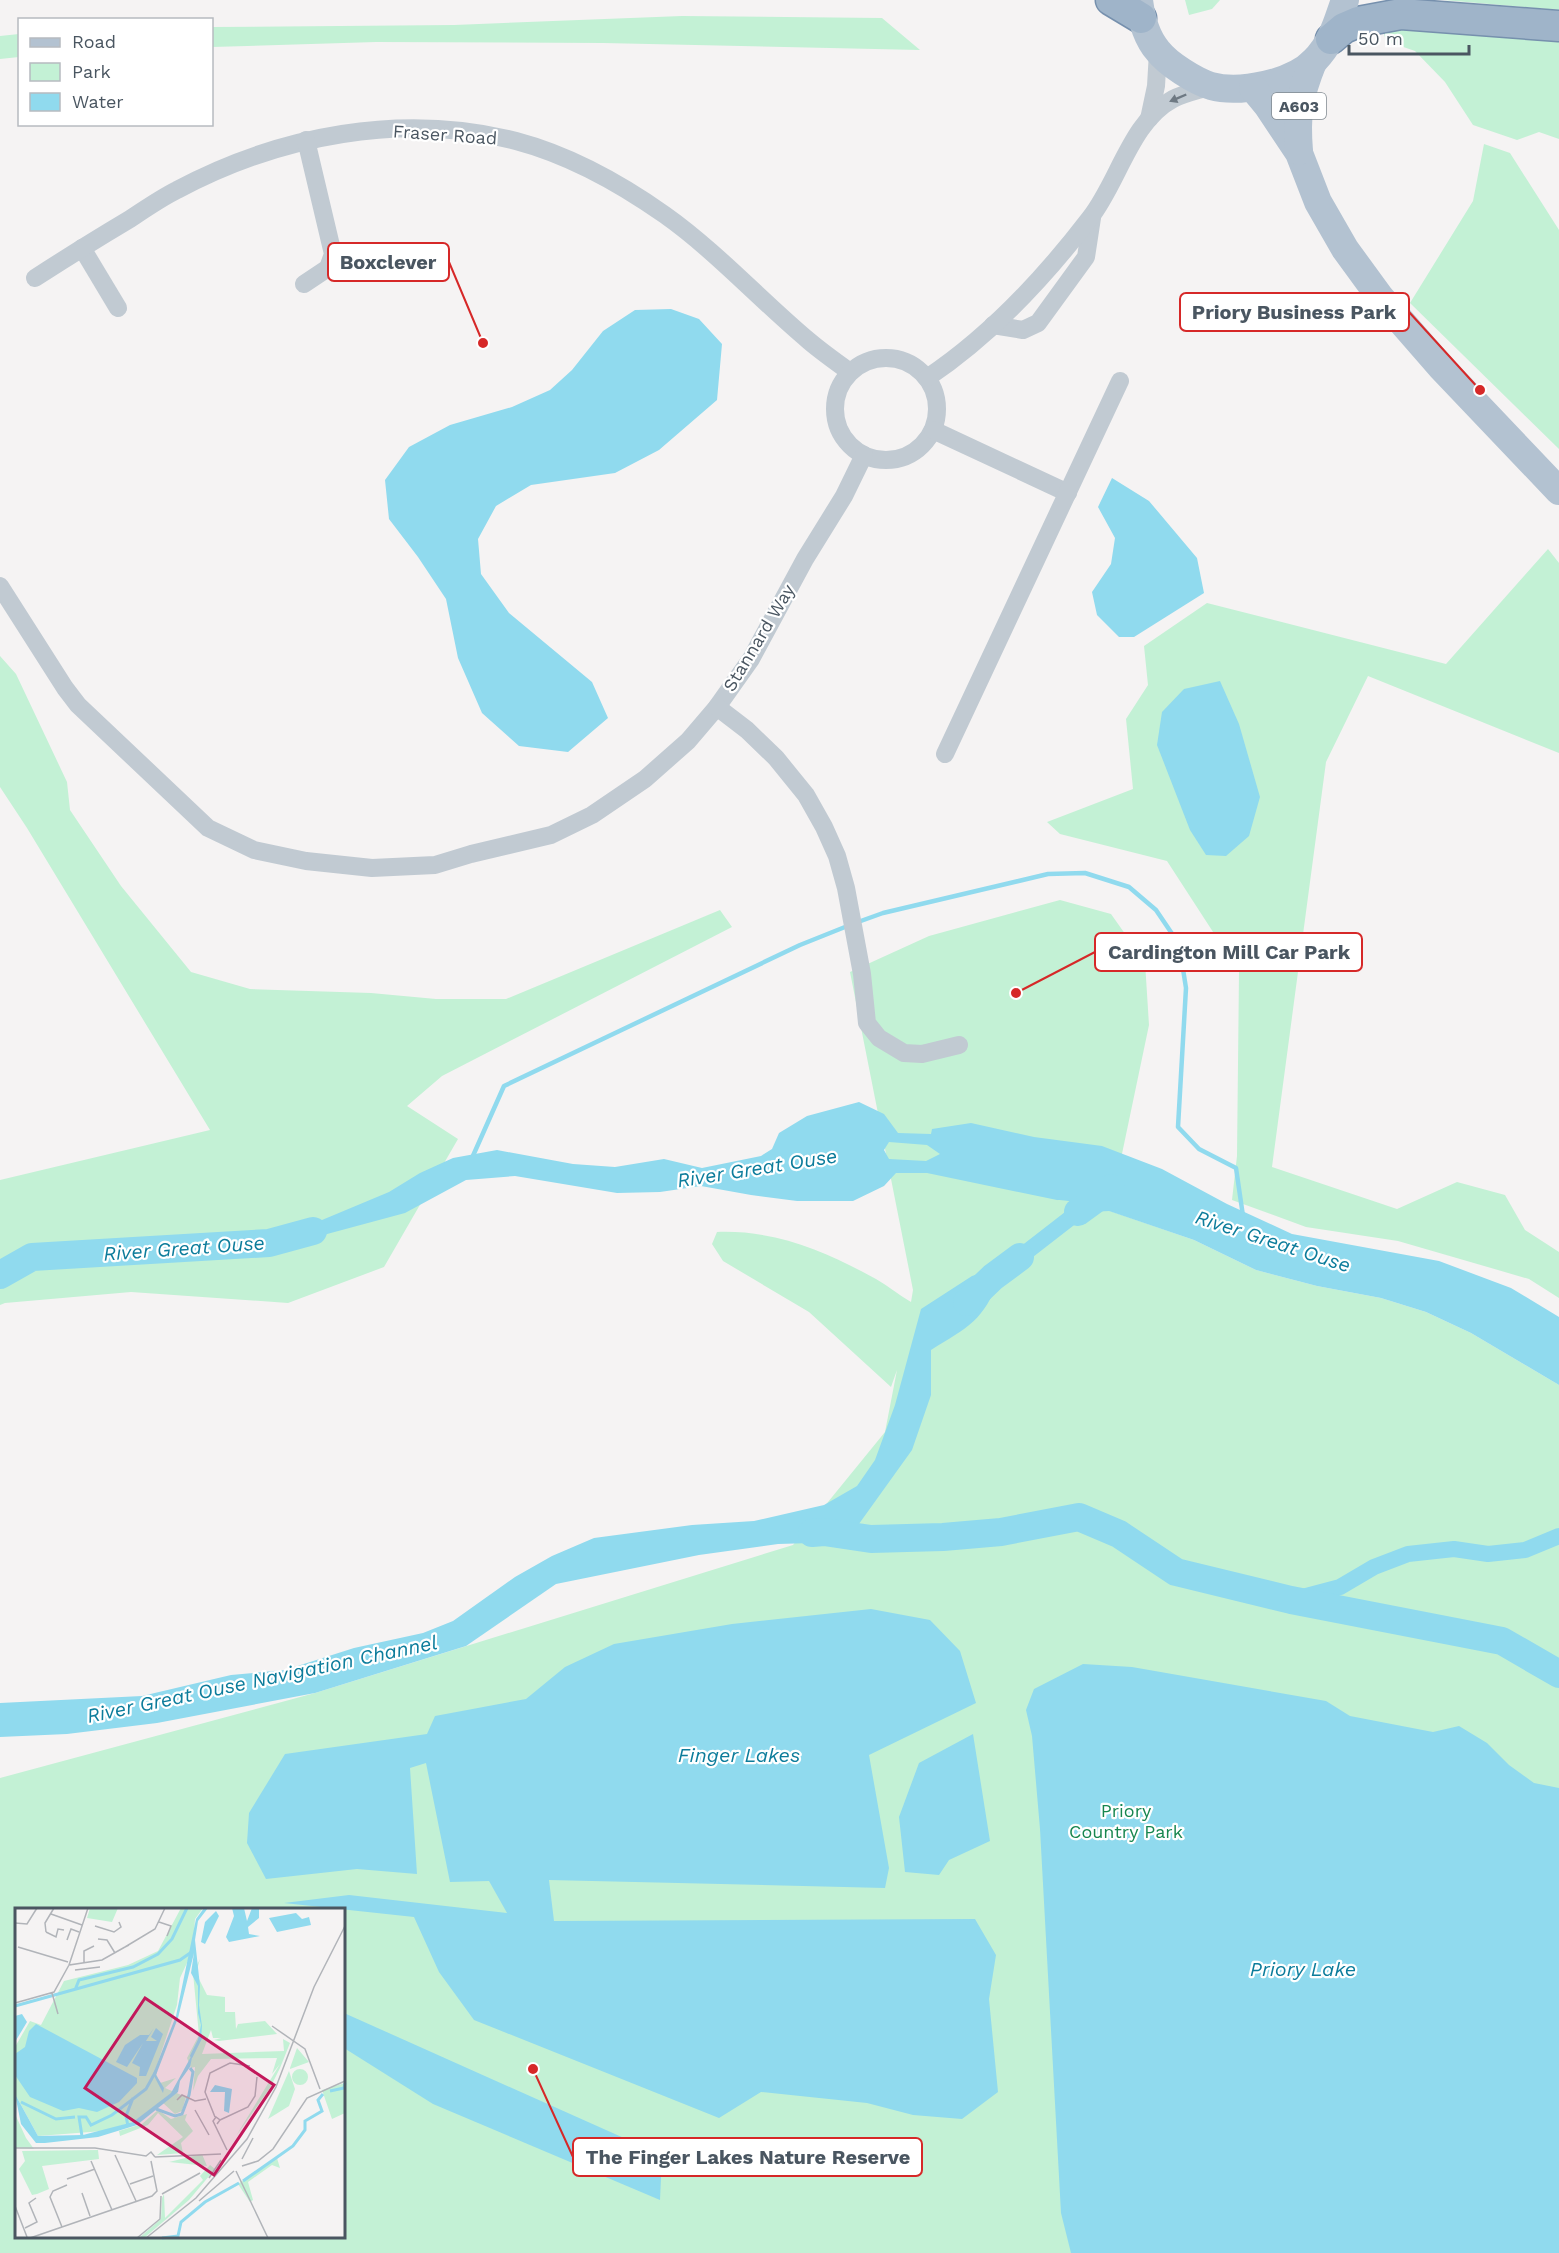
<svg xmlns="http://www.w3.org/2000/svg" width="1559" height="2253" font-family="'Work Sans',sans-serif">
	<rect width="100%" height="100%" fill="#f5f3f3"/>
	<g fill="#c3f1d5" fill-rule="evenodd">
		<polygon points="1185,0 1220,0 1212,9 1189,15"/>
		<polygon points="1444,0 1559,0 1559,10"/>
		<polygon points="682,16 882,18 920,50 603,43 376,42 212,47 212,27 454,25"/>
		<polygon points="1411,23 1559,34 1559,139 1539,132 1517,140 1473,125 1445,82 1415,51 1386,41 1383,30"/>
		<polygon points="19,34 19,57 0,59 0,36"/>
		<polygon points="1484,144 1510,153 1559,230 1559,449 1410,303 1473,201"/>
		<polygon points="1548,549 1559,563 1559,753 1368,676 1326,762 1272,1167 1397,1209 1457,1182 1505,1195 1525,1230 1559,1252 1559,1298 1529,1279 1398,1241 1306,1227 1232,1200 1237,1156 1239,972 1167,861 1060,834 1047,822 1133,789 1126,719 1148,685 1144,646 1207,603 1446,664"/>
		<polygon points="0,656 16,674 67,782 70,810 121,886 191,972 250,989 371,993 436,999 506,999 720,910 732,927 442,1076 407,1106 458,1139 384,1267 288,1303 131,1292 5,1303 0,1305 0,1180 210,1130 27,828 0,787"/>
		<path d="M1060,900L1111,914L1145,962L1149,1025L1110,1211L1194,1240L1256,1270L1317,1286L1381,1298L1426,1312L1471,1333L1559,1385V2253H0V1778L315,1693L793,1545L885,1432L897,1370L891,1387L809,1312L723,1261L712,1244L717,1232C777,1230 825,1251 876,1279C888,1286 899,1295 911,1302L913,1290L850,972L929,936ZM16,1910H344V2236H16Z"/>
	</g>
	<g fill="#90daee" fill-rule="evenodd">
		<polygon points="671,309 699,319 722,344 717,400 659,450 615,473 531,485 496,506 478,539 481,574 509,613 592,682 608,718 568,752 519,746 482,713 458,658 446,599 418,557 389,519 385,480 409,447 450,425 512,407 550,390 572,370 603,331 635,310"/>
		<polygon points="1112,478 1149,501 1197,558 1204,593 1134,637 1119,637 1097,615 1092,592 1111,564 1115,538 1098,507"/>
		<polygon points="1220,681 1239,724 1260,797 1249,836 1226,856 1206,855 1190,830 1157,745 1162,712 1184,689"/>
		<path d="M859,1102L884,1114L898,1133L931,1134L932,1129L971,1123L1034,1137L1102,1146L1162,1169L1227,1204L1292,1234L1439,1261L1511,1288L1559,1317V1385L1471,1333L1426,1312L1381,1298L1317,1286L1256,1270L1194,1240L1109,1211L1090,1212C1080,1201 1071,1201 1057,1200L927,1173H896L884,1186L853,1201H797L751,1195L701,1186L660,1192L617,1193L515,1176L466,1180L405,1213L316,1237L267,1243L389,1192L420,1173L453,1158L497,1150L573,1164L615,1167L664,1159L702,1168L761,1156L772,1149L779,1133L807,1116ZM889,1142L927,1145L940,1154L926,1161L889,1159L884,1150Z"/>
		<polygon points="99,1244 154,1248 79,1254 18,1273 0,1284 0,1265 48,1246"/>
		<path d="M991,1270L999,1278C984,1321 968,1327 931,1350V1395L912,1450L846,1542L778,1544L699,1555L556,1584L466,1646L315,1693L157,1723L67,1734L0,1737V1703L142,1696L231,1675L285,1670L354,1648L423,1633L453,1621L515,1577L552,1556L594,1538L692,1525L754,1521L824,1505L857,1486L875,1460L895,1405L921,1309L972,1276Z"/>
		<polygon points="871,1609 930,1620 960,1651 976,1703 869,1755 889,1868 885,1888 549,1880 554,1921 975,1919 996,1955 989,1999 998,2092 962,2119 913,2115 867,2103 761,2092 719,2118 474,2020 439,1972 414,1917 284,1903 349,1895 507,1913 489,1881 450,1882 426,1763 410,1768 417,1874 357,1869 266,1879 247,1843 249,1813 285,1754 427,1734 435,1716 526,1699 565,1667 614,1644 732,1624"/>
		<polygon points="1083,1664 1132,1667 1326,1701 1350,1716 1433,1732 1459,1726 1487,1743 1509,1765 1534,1783 1559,1788 1559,2253 1071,2253 1061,2213 1040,1829 1032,1736 1026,1710 1034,1689"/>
		<polygon points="973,1734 990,1841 949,1860 939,1875 905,1872 899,1817 919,1763"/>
		<polygon points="344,2013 662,2155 660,2200 433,2104 344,2048"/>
	</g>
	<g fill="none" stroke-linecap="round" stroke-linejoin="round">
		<g stroke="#90daee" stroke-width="4.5">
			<polyline points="858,922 883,913 1048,874 1085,873 1129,887 1156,910 1179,944 1186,988 1178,1127 1199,1149 1236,1168 1243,1216"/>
			<polyline points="472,1158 504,1086 800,945 850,925"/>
		</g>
		<g stroke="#90daee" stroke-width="16">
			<polyline points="1020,1257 1078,1212"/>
			<polyline points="1291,1600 1340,1587 1374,1567 1408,1554 1454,1549 1488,1554 1525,1550 1559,1536"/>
		</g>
		<g stroke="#90daee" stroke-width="28">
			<polyline points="1078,1212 1111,1188"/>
			<polyline points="0,1275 32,1257 269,1243 313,1231"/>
			<polyline points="967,1302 993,1277 1020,1257"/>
			<polyline points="812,1533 824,1532 871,1539 943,1537 1001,1532 1079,1517 1119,1534 1176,1572 1291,1600 1502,1641 1559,1674"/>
		</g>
		<defs>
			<g id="trunk">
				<polyline points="1111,0 1141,18"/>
				<polyline points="1331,39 1344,28 1358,22 1401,14 1559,26"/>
			</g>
		</defs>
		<use href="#trunk" stroke="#7690ad" stroke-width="33"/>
		<g stroke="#c1cad2" stroke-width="18">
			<polyline points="1149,119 1156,86 1158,52"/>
			<polyline points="82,248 118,308"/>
			<path d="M35,278C66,258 98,238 130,219C145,209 161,198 177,190C280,135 402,112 516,141C569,155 621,184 665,215C717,252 760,300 809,341C822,352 836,362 850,372"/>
			<polyline points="304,284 328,268 333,254 306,140"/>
			<polyline points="993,325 1023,330 1038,323 1086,257 1092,218"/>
			<circle cx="886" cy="409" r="51"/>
			<path d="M927,378C990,336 1044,278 1090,218C1118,183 1131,121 1173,99C1185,93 1200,90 1212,86"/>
			<polyline points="933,430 1068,493"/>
			<polyline points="0,586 65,688 78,705 208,828 254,850 306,861 372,868 435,865 471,854 551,835 592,815 645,779 688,741 717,707 751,659 805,559 844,496 864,455"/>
			<polyline points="717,707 747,730 776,758 806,795 824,827 837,856 846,888 862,974 867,1023 879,1038 904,1053 922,1054 959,1045"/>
			<polyline points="945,754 1120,381"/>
		</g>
		<g stroke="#b3c2d1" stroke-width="28">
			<path d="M1139,0C1141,17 1146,37 1158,51C1168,64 1195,81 1211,86C1240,94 1293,83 1314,61C1333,41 1336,25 1345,0"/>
			<polyline points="1253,88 1267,105 1299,153 1318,202 1345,249 1380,297 1441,367 1559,491"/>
			<path d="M1299,151C1296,114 1299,97 1313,62"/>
		</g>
		<use href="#trunk" stroke="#9fb4c9" stroke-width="30"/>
	</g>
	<defs><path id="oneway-solid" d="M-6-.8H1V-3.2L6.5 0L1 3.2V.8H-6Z" transform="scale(1.5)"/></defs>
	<use fill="#6e7983" href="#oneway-solid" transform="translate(1178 98) rotate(157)"/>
	<g text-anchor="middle" stroke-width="4.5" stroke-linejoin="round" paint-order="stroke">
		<rect fill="#fff" stroke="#808990" stroke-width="1.5" x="1272" y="93" width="54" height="26" rx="4.5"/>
		<g font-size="16" font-weight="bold" fill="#4a5661">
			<text x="1299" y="112">A603</text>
		</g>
		<g font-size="18" fill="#4a5661" stroke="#fff">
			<text transform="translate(445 135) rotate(4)" y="6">Fraser Road</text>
			<text transform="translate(759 638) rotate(-59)" y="6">Stannard Way</text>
		</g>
		<g font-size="18" fill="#17864f" stroke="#fff">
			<text x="1126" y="1817">Priory<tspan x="1126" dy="21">Country Park</tspan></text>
		</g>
		<g font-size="20" font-style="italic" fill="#0c7c9b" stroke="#fff">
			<text transform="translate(757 1168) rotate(-9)" y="7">River Great Ouse</text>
			<text transform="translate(1273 1241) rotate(18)" y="7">River Great Ouse</text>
			<text transform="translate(184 1248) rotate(-4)" y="7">River Great Ouse</text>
			<text transform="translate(262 1679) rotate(-12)" y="7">River Great Ouse Navigation Channel</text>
			<text x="739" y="1762">Finger Lakes</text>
			<text x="1303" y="1976">Priory Lake</text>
		</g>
	</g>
	<g transform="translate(15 1908)">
		<rect width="330" height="330" fill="#f5f3f3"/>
		<path d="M75,0H103L97,14L72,10ZM166,0H188L180,11L178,42L165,70L162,97L140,163L145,175L161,170L150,180L171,189L167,203L160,206L147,194L118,214L88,223L23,228L0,186V139L15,113L26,117L49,73L113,57L143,43ZM185,51L181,65L192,87L210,89V104H220L221,121L223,116L250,113L262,126L204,133L199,132L206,130H198L196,122L187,146L269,143L268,131L275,135L265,160L255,180L221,228L265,156L257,166L262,150L196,151L183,168L178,183L180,159L176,160L172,150L184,127L178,65ZM282,140L294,154L275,161V160ZM277 169a8 8 0 1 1 16 0a8 8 0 1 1-16 0ZM274,163L280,181L274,198L253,211ZM330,175V205L317,211L307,182ZM143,202L156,211L172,206L170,212L178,223L166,235L168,245L142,247L168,229L143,205L133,217L105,228L104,223L127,216ZM0,206L11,230L19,241L0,240ZM83,242L84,251L27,258L34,281L22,286L17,287L4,261L10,253L7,243ZM187,246L192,258L145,253L154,254ZM262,250L265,260L257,257L233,274L238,292L235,294L223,276ZM195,257L200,261L174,292L129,330H124L146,311L147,290L149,286L150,310L188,272L185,268Z" fill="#c3f1d5"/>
		<path d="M189,0H193L183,13L180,32L185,78L184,97L187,118L186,132L182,138L186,117L183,105V78L176,65L179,45L163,110L141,167L149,180L148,185L138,166L161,108L181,11ZM217,0H229L232,13L237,0H244V10L233,19L234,26L245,28L214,34L211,29L219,8ZM201,3L204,8L190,36L186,34L190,14ZM281,5L287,11L294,9L296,17L262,24L254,10ZM7,106L12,114L0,134V108ZM21,116L122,170V175L104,194L82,204L64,200L48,203L15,189L0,167V146L10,139L14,123ZM139,120L131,133H142L136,129L141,120L148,126L131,168H124L125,159L117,155L128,135L112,159L101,154L110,137L125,127H134ZM178,145L175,159L165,173L163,184L122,217L83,229L30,235H21L6,216L0,186L23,228L68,227L118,214L156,185ZM200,177L217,181L214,205L209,203L210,184H195Z" fill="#90daee"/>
		<path fill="none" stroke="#90daee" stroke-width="3" d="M60,82L64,72L118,59L143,46L157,31L172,0M0,98L165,52L178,43M176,149L186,129M315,183L329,180L330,175M6,194L41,211L60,209M141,201L160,208L167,206L174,187L178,164L175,160M113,218L111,208L118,190M67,228L64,209H71L76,217L97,207L131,181L141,163M228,273L278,238L290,222V213L307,203L303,192L308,186M147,330L163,328L166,314L190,294L224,275"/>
		<path fill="none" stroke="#b1b4b9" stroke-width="1.5" d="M73,0L54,57L87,52L110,39M36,6L67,17M144,14L156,18L152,28M0,15L12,16L22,0M80,18L99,24L106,19L104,14M31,24L30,15L39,0M31,24L41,29L43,21L49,22M83,31L92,32L100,45M52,32L56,21L64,24M114,37L110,39L140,21L150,0M3,39L53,54M69,54V43L79,38M60,62L85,59M37,85L43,106M0,95L39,84L54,57M257,118L290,141L305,181M162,192L167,187L180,193L191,191M180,202L194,227M200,209L190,184L195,165L215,155L235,158M205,212L233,199L240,188L242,169M202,216L205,212L201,209L198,213L212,242M0,240H80L131,248L136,244L140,249M100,247L121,293M140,249L206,246M227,251L238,230M76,253L97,302M227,258L243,253L258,241L292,190L330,173M221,263L253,330M194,270L206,252M52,271L80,261M115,276L138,268M67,285L75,308M147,286L185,265M184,293L219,263M0,298L12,329M47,319L35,289L38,283L52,277M10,320L22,314L14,295L21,290M15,330L137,288L142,283L136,253M122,330L145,311L146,288M131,330L181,290L232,231L261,179L299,79L330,18"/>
		<path fill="#c2185b" fill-opacity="0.15" stroke="#c2185b" stroke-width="3" d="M130,90L259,177L199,267L70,180Z"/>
		<rect width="330" height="330" fill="none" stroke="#4a5661" stroke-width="3"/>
	</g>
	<path fill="none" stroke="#d62828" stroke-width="2" d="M483 343L449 262M1480 390L1409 312M1016 993L1095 952M533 2069L573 2157"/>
	<g fill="#d62828" stroke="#fff" stroke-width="2">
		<circle cx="483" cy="343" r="6"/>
		<circle cx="1480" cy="390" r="6"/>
		<circle cx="1016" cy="993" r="6"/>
		<circle cx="533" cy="2069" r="6"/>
	</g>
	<g fill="#fff" stroke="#d62828" stroke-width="2">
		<rect x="328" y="243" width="121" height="38" rx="6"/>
		<rect x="1180" y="293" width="229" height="38" rx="6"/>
		<rect x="1095" y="933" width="267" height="38" rx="6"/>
		<rect x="573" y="2138" width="349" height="38" rx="6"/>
	</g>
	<g font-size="20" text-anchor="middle" font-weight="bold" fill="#4a5661">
		<text x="388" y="269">Boxclever</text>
		<text x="1294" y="319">Priory Business Park</text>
		<text x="1229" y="959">Cardington Mill Car Park</text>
		<text x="748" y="2164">The Finger Lakes Nature Reserve</text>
	</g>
	<rect x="18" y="18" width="195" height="108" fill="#ffffff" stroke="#b7bbc0" stroke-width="1.5"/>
	<rect x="30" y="38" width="30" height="9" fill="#b3c2d1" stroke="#b7bbc0" stroke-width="1.5"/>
	<text x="72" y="48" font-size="18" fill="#4a5661">Road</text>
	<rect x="30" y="63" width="30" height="18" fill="#c3f1d5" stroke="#b7bbc0" stroke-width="1.5"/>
	<text x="72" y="78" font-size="18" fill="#4a5661">Park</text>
	<rect x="30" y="93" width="30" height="18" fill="#90daee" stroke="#b7bbc0" stroke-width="1.5"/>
	<text x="72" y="108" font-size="18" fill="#4a5661">Water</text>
	<path d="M1349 45v9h120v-9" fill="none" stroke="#4a5661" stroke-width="3"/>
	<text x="1358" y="45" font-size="18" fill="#4a5661" stroke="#ffffff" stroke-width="4.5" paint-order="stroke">50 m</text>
</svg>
